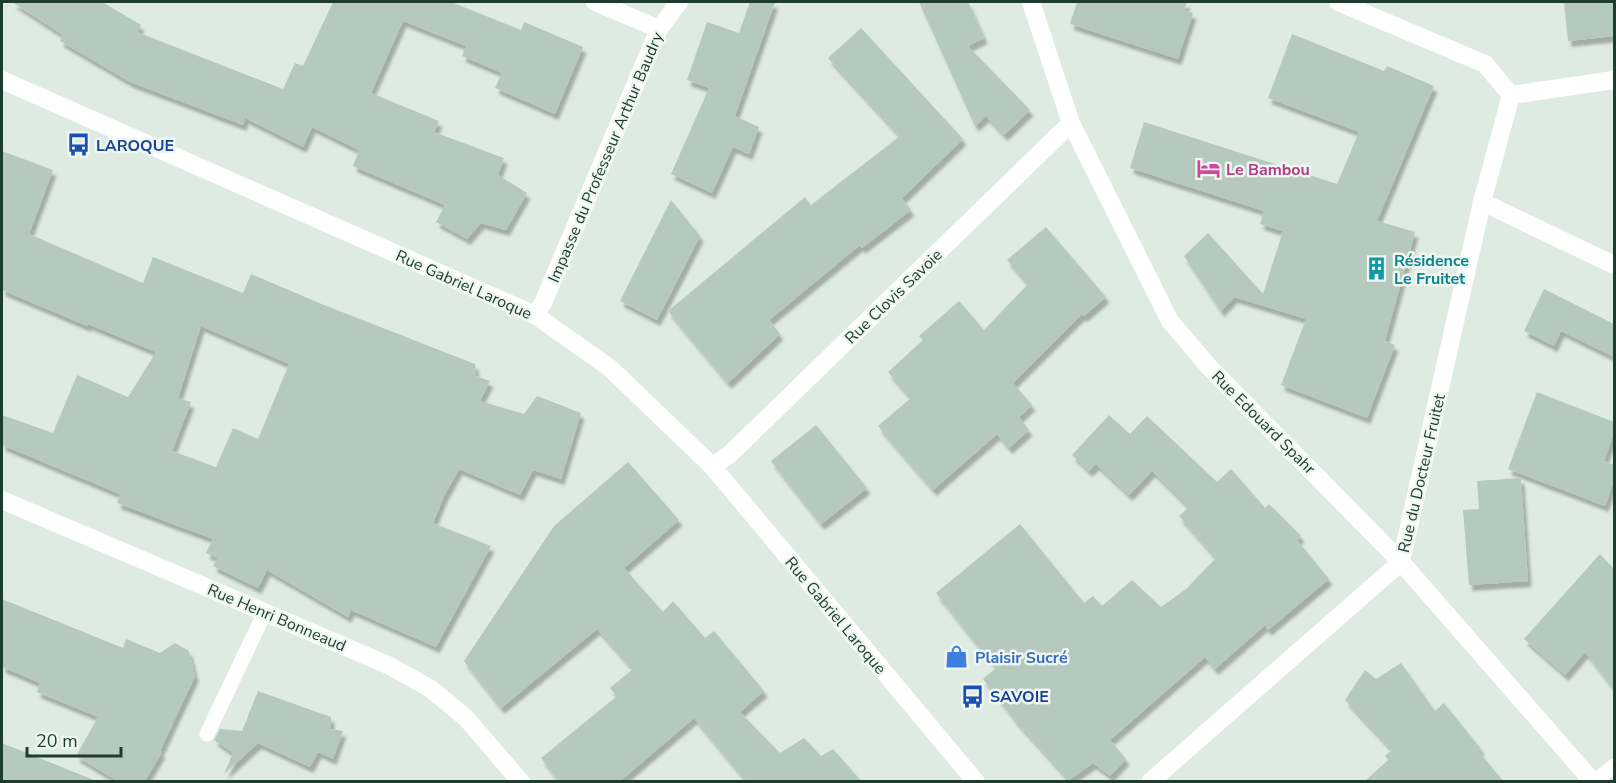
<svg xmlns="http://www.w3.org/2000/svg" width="1616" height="783" font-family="'Nunito Sans',sans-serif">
	<defs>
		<filter id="shadow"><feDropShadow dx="3.5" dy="6" stdDeviation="1.5" flood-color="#0004"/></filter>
	</defs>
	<rect width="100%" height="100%" fill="#deebe3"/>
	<g fill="#b6c9be" fill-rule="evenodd" filter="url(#shadow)">
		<polygon points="12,2 102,2 141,25 137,32 283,89 295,63 303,66 333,2 451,2 521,30 524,22 583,47 555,114 495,88 502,73 462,56 466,46 403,21 371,93 439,121 434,132 504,158 498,175 527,193 506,230 481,223 467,239 436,222 445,205 353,166 359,150 312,127 303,147 245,118 243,125 130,82 60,41 63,35"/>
		<polygon points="750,2 775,2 735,116 759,127 749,154 733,147 712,193 671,174 709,88 687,80 707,22 739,33"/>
		<polygon points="919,2 968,2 984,38 968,46 1030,110 1004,135 986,116 975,126"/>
		<polygon points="1077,2 1187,2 1184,10 1193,13 1178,59 1070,24"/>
		<polygon points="1564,2 1614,2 1614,36 1568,41"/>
		<polygon points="861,28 963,139 902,198 911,210 862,248 860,245 769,320 780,334 728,383 668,311 805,197 811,205 900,136 828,58"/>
		<polygon points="1292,34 1384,71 1387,66 1434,86 1377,221 1415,232 1385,341 1395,345 1367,418 1281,385 1306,319 1234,297 1221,311 1184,256 1208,233 1263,294 1283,231 1260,224 1264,211 1130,168 1144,122 1337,184 1359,132 1268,98"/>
		<path d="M2,151L53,170L29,234L143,283L153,257L243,293L251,274L324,305L475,364L476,376L490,381L480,401L524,414L537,396L581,413L561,479L533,470L520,495L459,469L444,496L433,523L491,546L436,647L351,610L348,617L267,570L258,588L213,566L218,558L206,553L213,539L117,503L120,494L2,445V415L53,433L77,375L128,397L156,352L88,324L87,326L2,290ZM201,326L289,364L258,439L233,428L216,467L172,451L191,402L178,398Z"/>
		<polygon points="671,200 700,236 657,320 620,301"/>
		<polygon points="1046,227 1106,297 1084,316 1082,314 1013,383 1032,405 1019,417 1029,430 1009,448 997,434 933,490 878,426 911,398 888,372 923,340 919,336 959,301 984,330 1028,284 1007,260"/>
		<polygon points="1544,289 1614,324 1614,357 1561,331 1554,346 1524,331"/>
		<polygon points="1537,392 1614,422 1614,433 1604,461 1614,465 1614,480 1605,506 1508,469"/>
		<polygon points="1109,415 1130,434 1147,416 1217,482 1231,469 1265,508 1269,504 1301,536 1297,540 1329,579 1268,630 1265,625 1215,669 1205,657 1110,740 1126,759 1110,776 1093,763 1069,780 1018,724 983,679 996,668 936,593 1020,524 1084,603 1093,596 1102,606 1132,580 1161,607 1186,589 1216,558 1179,516 1189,507 1152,471 1129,495 1096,464 1089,471 1072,455"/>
		<polygon points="816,425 867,488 821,524 771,461"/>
		<polygon points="628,462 679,520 624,568 663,612 673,601 705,638 714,631 764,691 740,712 780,753 804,738 821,756 833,749 862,782 747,782 694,718 619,782 560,782 541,758 617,696 610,688 633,669 597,629 501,708 464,661 554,526"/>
		<polygon points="1521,478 1528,581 1469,585 1463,510 1479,509 1477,481"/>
		<polygon points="1600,554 1614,569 1614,689 1585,652 1565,675 1524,639"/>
		<polygon points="2,599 123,648 126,639 160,653 175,643 189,651 195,676 160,751 162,752 144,782 119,782 76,756 98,717 37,692 40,683 2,667"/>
		<polygon points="1401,663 1435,711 1444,703 1481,749 1478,751 1504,782 1364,782 1388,760 1385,756 1392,750 1345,700 1365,670 1376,679"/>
		<polygon points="258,691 331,717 331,729 343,731 333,759 318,752 310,767 258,743 224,774 233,753 214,740 220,729 242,731"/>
		<polygon points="2,743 94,780 93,782 2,782"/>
	</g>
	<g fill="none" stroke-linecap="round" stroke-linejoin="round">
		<g stroke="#fff" stroke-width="15">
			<polyline points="207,734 265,612"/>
			<polyline points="1594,782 1614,766"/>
		</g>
		<g stroke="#fff" stroke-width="18">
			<polyline points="595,2 659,29"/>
			<polyline points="1031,2 1071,123 1170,321 1210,368 1401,562 1593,782"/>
			<polyline points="1338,2 1485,64 1511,95"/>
			<polyline points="1511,95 1614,80"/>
			<polyline points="1482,202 1614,265"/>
			<polyline points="535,315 543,303 659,29 679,2"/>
			<polyline points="712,466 729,455 1071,123"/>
			<polyline points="2,500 388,665 431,689 466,718 521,782"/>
			<polyline points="1150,782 1401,562 1482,202 1511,95"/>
		</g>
		<polyline stroke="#fff" stroke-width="18" points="2,80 535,315 610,368 712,466 976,782"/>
	</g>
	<defs>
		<symbol id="bus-bare" viewBox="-9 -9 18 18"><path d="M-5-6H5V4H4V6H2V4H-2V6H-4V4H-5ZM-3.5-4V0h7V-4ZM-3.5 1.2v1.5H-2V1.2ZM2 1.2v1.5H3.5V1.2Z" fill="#1a4fb4" stroke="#eef7f1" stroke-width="2.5" paint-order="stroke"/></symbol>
		<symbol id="hotel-bare" viewBox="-9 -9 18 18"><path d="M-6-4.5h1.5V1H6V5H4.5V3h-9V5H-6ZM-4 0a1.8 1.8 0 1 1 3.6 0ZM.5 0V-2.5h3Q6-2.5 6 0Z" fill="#d1479c" stroke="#eef7f1" stroke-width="2.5" paint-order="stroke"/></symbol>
		<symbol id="building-bare" viewBox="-9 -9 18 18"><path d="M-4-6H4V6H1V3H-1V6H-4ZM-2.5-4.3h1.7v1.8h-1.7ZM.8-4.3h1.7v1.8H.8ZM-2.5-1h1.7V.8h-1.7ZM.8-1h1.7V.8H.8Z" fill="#0f9aa8" stroke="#eef7f1" stroke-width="2.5" paint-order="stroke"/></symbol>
		<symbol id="shop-bare" viewBox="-9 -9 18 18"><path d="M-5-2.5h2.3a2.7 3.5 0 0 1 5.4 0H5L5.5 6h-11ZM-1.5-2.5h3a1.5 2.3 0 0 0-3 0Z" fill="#3f7fe0" stroke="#eef7f1" stroke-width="2.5" paint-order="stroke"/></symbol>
	</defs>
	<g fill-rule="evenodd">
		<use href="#bus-bare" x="62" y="128" width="33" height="33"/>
		<use href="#hotel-bare" x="1192" y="152" width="33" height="33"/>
		<use href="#building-bare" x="1360" y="252" width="33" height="33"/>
		<use href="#shop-bare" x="940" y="640" width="33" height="33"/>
		<use href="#bus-bare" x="956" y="680" width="33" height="33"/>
	</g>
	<g text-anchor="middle" stroke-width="5" stroke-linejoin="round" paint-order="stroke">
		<g font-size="16" font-weight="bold" fill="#164399" stroke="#eef7f1" text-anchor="start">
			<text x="96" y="151">LAROQUE</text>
			<text x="990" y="702">SAVOIE</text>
		</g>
		<g font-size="16" fill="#1e3b2f" stroke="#eef7f1">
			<text transform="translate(605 157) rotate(-67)" y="6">Impasse du Professeur Arthur Baudry</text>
			<text transform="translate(464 284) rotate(24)" y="6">Rue Gabriel Laroque</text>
			<text transform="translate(893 296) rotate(-44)" y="6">Rue Clovis Savoie</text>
			<text transform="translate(1264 422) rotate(45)" y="6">Rue Edouard Spahr</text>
			<text transform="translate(1421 473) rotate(-77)" y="6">Rue du Docteur Fruitet</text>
			<text transform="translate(836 615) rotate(50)" y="6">Rue Gabriel Laroque</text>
			<text transform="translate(277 617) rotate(23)" y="6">Rue Henri Bonneaud</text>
		</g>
		<g font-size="16" font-weight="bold" fill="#b23c85" stroke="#eef7f1" text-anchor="start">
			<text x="1226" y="175">Le Bambou</text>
		</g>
		<g font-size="16" font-weight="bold" fill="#0d838f" stroke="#eef7f1" text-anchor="start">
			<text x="1394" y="266">Résidence<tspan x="1394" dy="18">Le Fruitet</tspan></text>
		</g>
		<g font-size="16" font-weight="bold" fill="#366cbe" stroke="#eef7f1" text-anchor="start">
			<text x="975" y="663">Plaisir Sucré</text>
		</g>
	</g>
	<rect width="1616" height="783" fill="none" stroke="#1e3b2f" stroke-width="6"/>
	<path d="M27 747v9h94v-9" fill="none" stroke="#1e3b2f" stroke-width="3"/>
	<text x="36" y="747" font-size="18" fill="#1e3b2f" stroke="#eef7f1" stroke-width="4.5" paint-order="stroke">20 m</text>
</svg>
